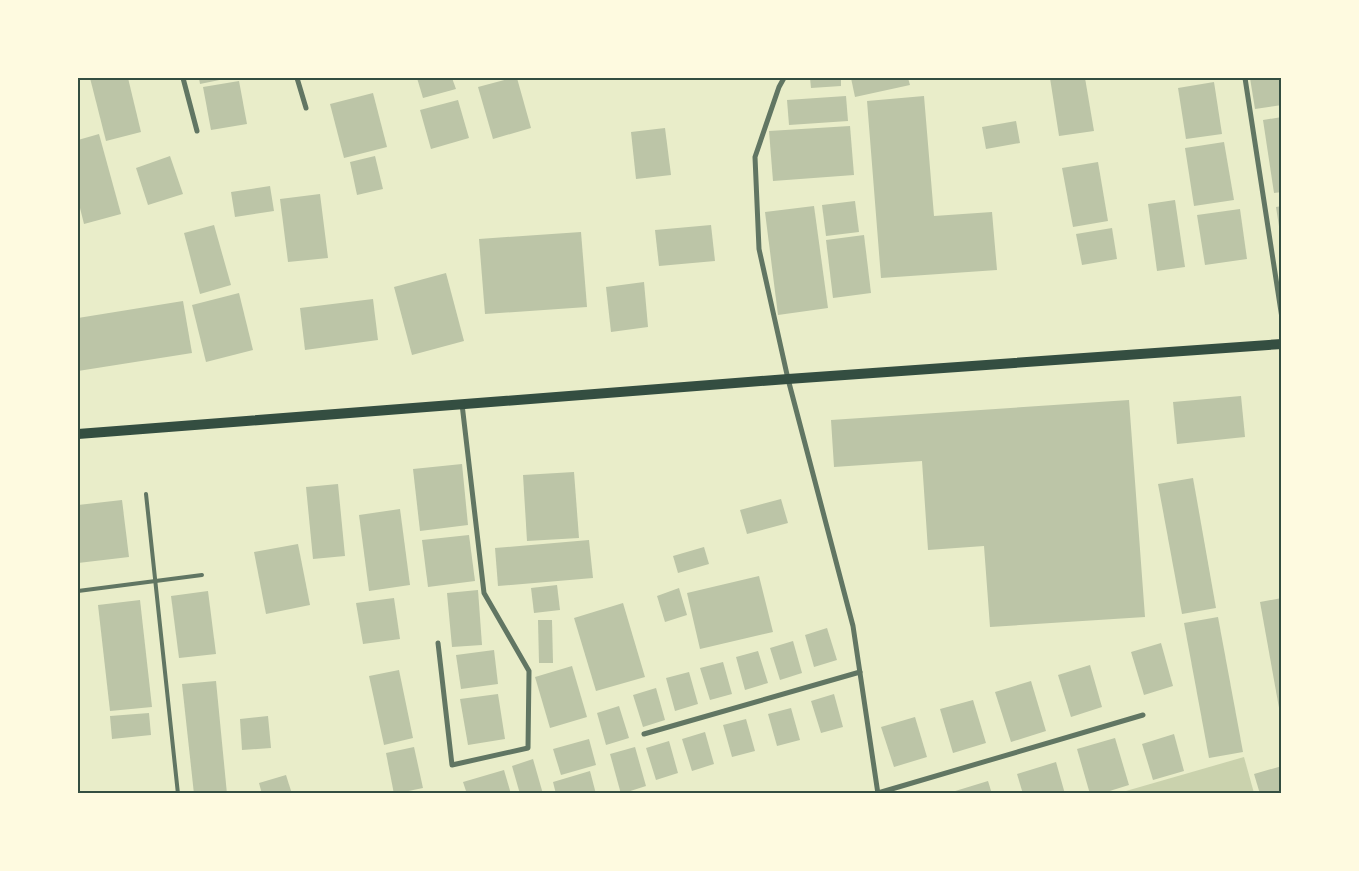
<svg xmlns="http://www.w3.org/2000/svg" width="1359" height="871" font-family="Ubuntu,sans-serif">
	<rect width="100%" height="100%" fill="#e9edc9"/>
	<polygon fill="#cad2ad" points="1244,757 1254,793 1119,793"/>
	<g fill="#bcc5a7">
		<polygon points="90,78 128,78 141,132 106,141"/>
		<polygon points="199,78 229,78 200,84"/>
		<polygon points="417,78 452,78 456,89 423,98"/>
		<polygon points="512,78 517,78 531,128 493,139 478,87"/>
		<polygon points="810,78 841,78 841,86 811,88"/>
		<polygon points="851,78 908,78 910,85 855,97"/>
		<polygon points="1050,78 1085,78 1094,131 1059,136"/>
		<polygon points="1250,78 1282,78 1282,105 1255,109"/>
		<polygon points="239,81 247,124 211,130 203,87"/>
		<polygon points="1214,82 1222,134 1186,139 1178,88"/>
		<polygon points="373,93 387,147 344,158 330,104"/>
		<polygon points="846,96 848,121 789,125 787,100"/>
		<polygon points="924,96 934,216 992,212 997,270 881,278 867,101"/>
		<polygon points="458,100 469,138 431,149 420,110"/>
		<polygon points="1282,117 1282,192 1274,193 1263,120"/>
		<polygon points="1016,121 1020,143 986,149 982,127"/>
		<polygon points="850,126 854,175 773,181 769,131"/>
		<polygon points="665,128 671,175 636,179 631,132"/>
		<polygon points="99,134 121,214 84,224 78,200 78,140"/>
		<polygon points="1224,142 1234,200 1194,206 1185,148"/>
		<polygon points="170,156 183,194 148,205 136,168"/>
		<polygon points="375,156 383,189 357,195 350,162"/>
		<polygon points="1098,162 1108,221 1073,227 1062,168"/>
		<polygon points="270,186 274,211 235,217 231,192"/>
		<polygon points="320,194 328,258 288,262 280,199"/>
		<polygon points="1175,200 1185,267 1157,271 1148,204"/>
		<polygon points="855,201 859,232 826,236 822,205"/>
		<polygon points="814,206 828,308 778,315 765,212"/>
		<polygon points="1282,206 1282,233 1280,233 1276,207"/>
		<polygon points="1240,209 1247,259 1205,265 1197,215"/>
		<polygon points="214,225 231,285 200,294 184,233"/>
		<polygon points="711,225 715,261 659,266 655,230"/>
		<polygon points="1112,228 1117,259 1082,265 1076,234"/>
		<polygon points="581,232 587,307 485,314 479,239"/>
		<polygon points="864,235 871,293 833,298 826,240"/>
		<polygon points="446,273 464,341 412,355 394,287"/>
		<polygon points="644,282 648,327 611,332 606,287"/>
		<polygon points="239,293 253,350 206,362 192,305"/>
		<polygon points="373,299 378,340 305,350 300,308"/>
		<polygon points="183,301 192,353 78,371 78,318"/>
		<polygon points="1241,396 1245,437 1177,444 1173,402"/>
		<polygon points="1129,400 1145,617 990,627 984,546 928,550 922,461 834,467 831,420"/>
		<polygon points="462,464 468,525 420,531 413,469"/>
		<polygon points="574,472 579,538 527,541 523,475"/>
		<polygon points="1193,478 1216,608 1182,614 1158,484"/>
		<polygon points="338,484 345,556 313,559 306,487"/>
		<polygon points="781,499 788,523 747,534 740,510"/>
		<polygon points="122,500 129,557 78,563 78,505"/>
		<polygon points="400,509 410,585 369,591 359,515"/>
		<polygon points="469,535 475,581 428,587 422,540"/>
		<polygon points="589,540 593,578 498,586 495,548"/>
		<polygon points="298,544 310,605 266,614 254,552"/>
		<polygon points="704,547 709,564 678,573 673,556"/>
		<polygon points="759,576 773,632 700,649 687,593"/>
		<polygon points="557,585 560,610 534,613 531,588"/>
		<polygon points="679,588 687,615 665,622 657,596"/>
		<polygon points="478,590 482,645 452,647 447,593"/>
		<polygon points="208,591 216,654 179,658 171,596"/>
		<polygon points="394,598 400,639 363,644 356,603"/>
		<polygon points="1282,598 1282,719 1281,719 1260,602"/>
		<polygon points="140,600 152,707 110,711 98,605"/>
		<polygon points="623,603 645,677 596,691 574,618"/>
		<polygon points="1218,617 1243,752 1209,758 1184,623"/>
		<polygon points="538,620 552,620 553,663 539,663"/>
		<polygon points="827,628 837,660 814,667 805,635"/>
		<polygon points="793,641 802,673 780,680 770,648"/>
		<polygon points="1161,643 1173,686 1144,695 1131,652"/>
		<polygon points="494,650 498,684 461,689 456,655"/>
		<polygon points="758,651 768,683 745,690 736,657"/>
		<polygon points="723,662 732,694 710,700 700,668"/>
		<polygon points="1090,665 1102,707 1071,717 1058,675"/>
		<polygon points="572,666 587,717 550,728 535,677"/>
		<polygon points="399,670 413,738 384,745 369,676"/>
		<polygon points="689,672 698,704 675,711 666,678"/>
		<polygon points="216,681 227,794 194,794 182,684"/>
		<polygon points="1031,681 1046,731 1011,742 995,692"/>
		<polygon points="656,688 665,720 643,727 633,695"/>
		<polygon points="498,694 505,739 468,745 460,699"/>
		<polygon points="834,694 843,727 821,733 811,701"/>
		<polygon points="973,700 986,743 953,753 940,709"/>
		<polygon points="619,706 629,738 606,745 597,713"/>
		<polygon points="791,708 800,740 777,746 768,714"/>
		<polygon points="149,713 151,735 112,739 110,716"/>
		<polygon points="268,716 271,748 242,750 240,719"/>
		<polygon points="915,717 927,757 894,767 881,727"/>
		<polygon points="746,719 755,751 732,757 723,725"/>
		<polygon points="705,732 714,764 692,771 682,739"/>
		<polygon points="1174,734 1184,771 1153,780 1142,744"/>
		<polygon points="1115,738 1129,785 1100,794 1090,794 1077,749"/>
		<polygon points="589,739 596,765 561,775 553,749"/>
		<polygon points="669,741 678,773 656,780 646,748"/>
		<polygon points="414,747 423,788 394,794 386,753"/>
		<polygon points="635,747 646,786 621,794 610,754"/>
		<polygon points="533,759 543,794 520,794 512,766"/>
		<polygon points="1056,762 1065,794 1023,794 1017,774"/>
		<polygon points="1282,766 1282,794 1260,794 1254,774"/>
		<polygon points="504,770 511,794 467,794 463,782"/>
		<polygon points="590,771 596,794 556,794 553,782"/>
		<polygon points="286,775 292,794 262,794 259,783"/>
		<polygon points="988,781 992,794 953,794 952,792"/>
	</g>
	<g fill="none" stroke-linecap="round" stroke-linejoin="round">
		<g stroke="#617663" stroke-width="4">
			<polyline points="146,494 178,794"/>
			<polyline points="78,591 202,575"/>
		</g>
		<g stroke="#617663" stroke-width="5">
			<polyline points="183,78 197,131"/>
			<polyline points="297,78 306,108"/>
			<polyline points="784,78 779,87 755,157 759,249 788,379 853,626 878,794"/>
			<polyline points="1245,78 1282,318"/>
			<polyline points="438,643 452,765 528,748 529,671 484,593 462,404"/>
			<polyline points="644,734 860,672"/>
			<polyline points="878,793 1143,715"/>
		</g>
		<polyline stroke="#344e41" stroke-width="10" points="78,434 788,379 1282,344"/>
	</g>
	<rect width="1359" height="871" fill="none" stroke="#fefae0" stroke-width="158"/>
	<rect x="79" y="79" width="1201" height="713" fill="none" stroke="#344e41" stroke-width="2"/>
</svg>
